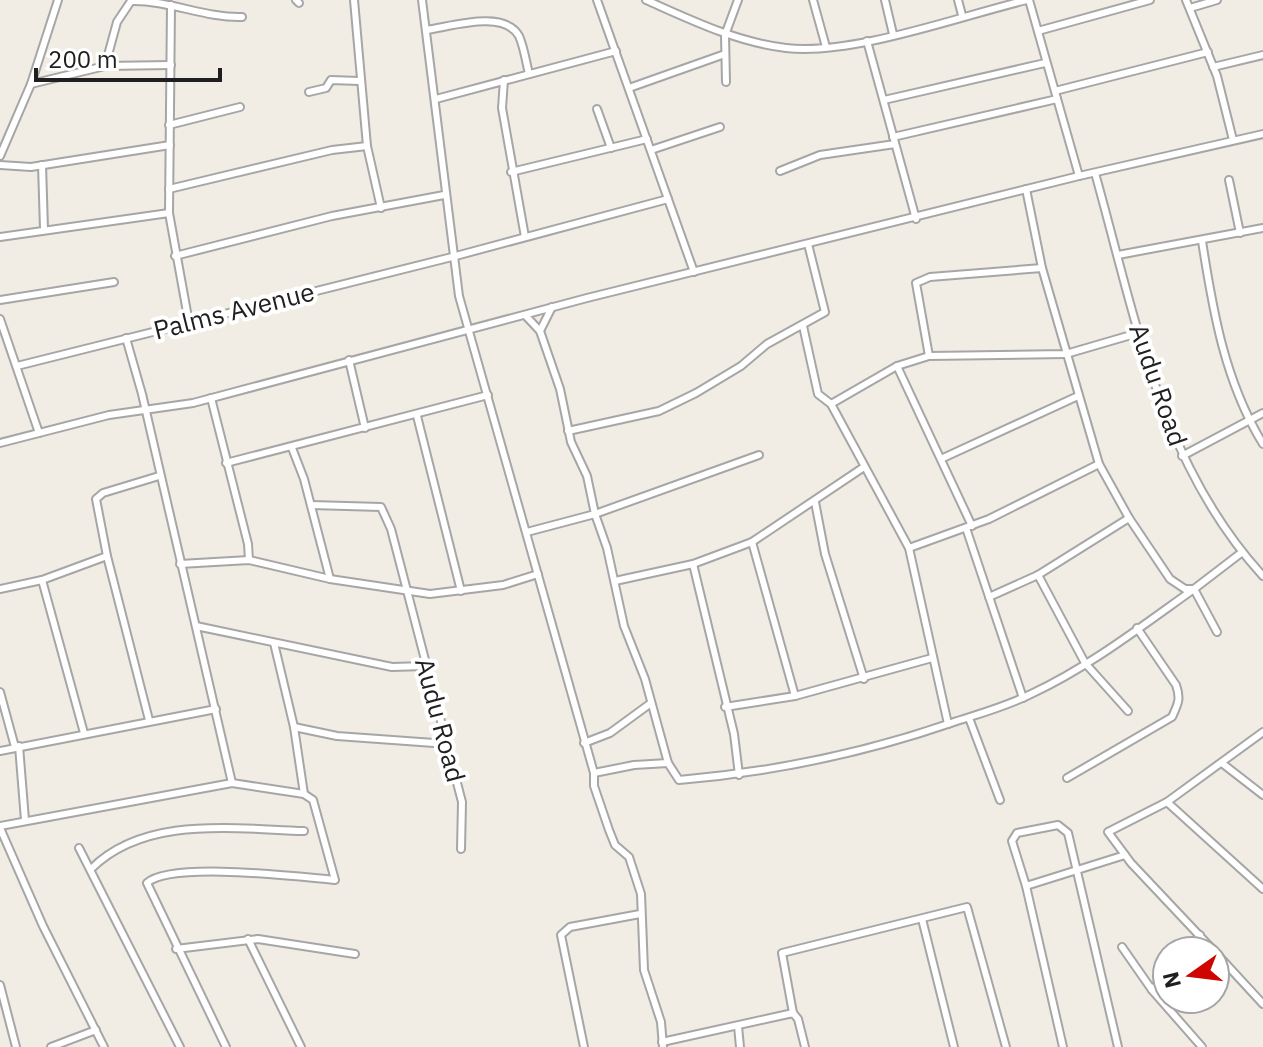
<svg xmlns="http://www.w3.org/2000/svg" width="1263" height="1047" font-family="'IBM Plex Sans',sans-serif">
	<rect width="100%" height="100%" fill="#f1ede4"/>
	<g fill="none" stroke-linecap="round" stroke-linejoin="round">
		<defs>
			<g id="minor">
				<polyline points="296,0 299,3"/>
				<polyline points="354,0 367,146 381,208"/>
				<polyline points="422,0 459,296 594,773 594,786 609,830 615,845 629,857 641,894 644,970 661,1022 663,1047"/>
				<polyline points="597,0 694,272"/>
				<path d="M646,0C691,20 736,42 786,48C852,56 960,16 1027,0"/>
				<polyline points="813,0 826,47"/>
				<polyline points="885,0 893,34"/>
				<polyline points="958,0 962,15"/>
				<polyline points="1029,0 1079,176"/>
				<polyline points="1186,0 1217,76 1233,140"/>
				<polyline points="171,5 169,213 189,323"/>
				<polyline points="1190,8 1217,0"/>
				<path d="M426,30C450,27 504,9 519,36C524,47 526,62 529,74"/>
				<polyline points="1038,31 1150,0"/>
				<polyline points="867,41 916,219"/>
				<polyline points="105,66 171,65"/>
				<polyline points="1213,67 1263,55"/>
				<polyline points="504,80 502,108 525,237"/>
				<polyline points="726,82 725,35 738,0"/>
				<path d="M31,84L105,66L117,22L131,1C169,0 204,18 242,17"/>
				<polyline points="629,88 725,54"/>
				<polyline points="1055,91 1208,52"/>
				<polyline points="309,92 326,88 331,80 359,81"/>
				<polyline points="436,99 616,51"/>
				<polyline points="884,100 1045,63"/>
				<polyline points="597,109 611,148"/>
				<polyline points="169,125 240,107"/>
				<polyline points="893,137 1057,99"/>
				<polyline points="651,150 720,127"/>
				<polyline points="0,156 31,84 58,0"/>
				<polyline points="0,165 31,167 170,145"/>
				<polyline points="42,165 44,229"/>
				<polyline points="780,171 820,155 895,144"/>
				<polyline points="511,172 647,139"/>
				<path d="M1095,173C1135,315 1160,464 1263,576"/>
				<polyline points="1229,180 1240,233"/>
				<polyline points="169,189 332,150 367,146"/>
				<polyline points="1026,189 1042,268 1099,464 1129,518 1170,579 1185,589 1194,589 1241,553"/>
				<polyline points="0,237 169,213"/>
				<path d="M1202,241C1213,312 1225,382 1263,444"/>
				<polyline points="1118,255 1263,228"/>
				<polyline points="175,256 332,216 444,195"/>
				<polyline points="0,300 114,282"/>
				<polyline points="525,315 540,331 560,389 571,442 587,476 595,514 759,455"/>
				<polyline points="0,319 39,433"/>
				<polyline points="803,326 818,394 831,404 909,548 948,724"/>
				<polyline points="540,331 552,307"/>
				<polyline points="126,338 142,394 232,783"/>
				<polyline points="929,356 916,283 930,277 1042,268"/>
				<polyline points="349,360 365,428"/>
				<polyline points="17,366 452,257 668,199"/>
				<polyline points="897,366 972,526"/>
				<polyline points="211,398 248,544 249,560"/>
				<polyline points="831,404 897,366 929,356 1066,354 1138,333"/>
				<polyline points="417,416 461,591"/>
				<polyline points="568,431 659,411 696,393 741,366 767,344 825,312 808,244"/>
				<polyline points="0,443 109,415 193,403 587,298 1079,176 1263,134"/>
				<polyline points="292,448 304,479 330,579"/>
				<polyline points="1182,456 1263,413"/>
				<polyline points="943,458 1078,396"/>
				<polyline points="226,463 488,395"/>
				<polyline points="815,502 825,554 864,679"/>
				<polyline points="311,505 381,507 391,529 462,802 461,849"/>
				<polyline points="966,528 1023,698"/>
				<path d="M527,532L595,514L607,548L624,626L645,679L668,763L679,780C773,772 861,754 951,723C978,714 1005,707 1031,694C1089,667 1142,626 1194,589L1217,632"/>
				<polyline points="752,542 795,696"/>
				<polyline points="909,548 989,519 1099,464"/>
				<polyline points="180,564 249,560 330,579 430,594 503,585 538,574"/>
				<polyline points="693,564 734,734 739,775"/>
				<polyline points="1038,575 1085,663 1128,711"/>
				<polyline points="615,581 693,564 752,542 864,467"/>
				<polyline points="0,589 42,580"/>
				<polyline points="989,597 1038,575 1129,518"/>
				<polyline points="196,626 392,667 425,666"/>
				<polyline points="274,643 294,727 304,794"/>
				<polyline points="0,692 15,747"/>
				<polyline points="725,707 795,696 932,658"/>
				<polyline points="969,718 1000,800"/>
				<polyline points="149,720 107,556 96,499 103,493 159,476"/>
				<polyline points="294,727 337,736 448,744"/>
				<polyline points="84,733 42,580 107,556"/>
				<polyline points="584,743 610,733 651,703"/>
				<polyline points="19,746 25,820"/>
				<polyline points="0,751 216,709"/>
				<polyline points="1223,764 1263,795"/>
				<polyline points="594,773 634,765 668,763"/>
				<path d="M1067,778L1172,717C1178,704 1181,699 1176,685L1137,628"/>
				<polyline points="1167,802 1263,889"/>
				<path d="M0,826L232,783L304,794L313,800L335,880C299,877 171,861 147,883L226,1047"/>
				<polyline points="0,828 43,926 104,1047"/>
				<polyline points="79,848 180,1047"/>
				<path d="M91,869C145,815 234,829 304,831"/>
				<polyline points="1026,886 1125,855"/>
				<polyline points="922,919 954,1047"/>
				<polyline points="248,939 301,1047"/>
				<polyline points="1122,947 1152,990 1202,1047"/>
				<polyline points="176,949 258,939 355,954"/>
				<polyline points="1186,951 1200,935"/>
				<polyline points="1214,951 1131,863 1108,832 1167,802 1263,732"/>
				<polyline points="1215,952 1263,1004"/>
				<polyline points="0,985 16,1047"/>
				<polyline points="1152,990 1167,972"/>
				<polyline points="793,1013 782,953 967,907 1006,1047"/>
				<polyline points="738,1026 740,1047"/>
				<polyline points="662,1042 793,1013 798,1019 805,1047"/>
				<polyline points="51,1047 96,1030"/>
				<polyline points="584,1047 561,935 570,927 640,914"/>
				<polyline points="1063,1047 1026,886 1012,841 1017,833 1058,825 1068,833 1118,1047"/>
			</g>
		</defs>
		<use href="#minor" stroke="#a6a6a6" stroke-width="10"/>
		<use href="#minor" stroke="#fff" stroke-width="6"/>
	</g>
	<g text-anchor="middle" stroke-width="8" stroke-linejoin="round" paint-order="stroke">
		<g font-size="26" fill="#1f1f1f" stroke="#fff">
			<text transform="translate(234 311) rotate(-14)" y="9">Palms Avenue</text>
			<text transform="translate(1158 385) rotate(71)" y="9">Audu Road</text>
			<text transform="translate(440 720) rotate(75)" y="9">Audu Road</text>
		</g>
	</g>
	<g transform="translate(1191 975) rotate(256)"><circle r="38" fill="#ffffff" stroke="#a5a5a5" stroke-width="2"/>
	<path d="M0-6L14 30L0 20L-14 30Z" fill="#ce0500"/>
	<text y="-12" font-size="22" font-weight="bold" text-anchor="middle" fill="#1f1f1f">N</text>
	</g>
	<path d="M36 68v12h184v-12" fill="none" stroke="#1f1f1f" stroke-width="4"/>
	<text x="48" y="68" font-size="24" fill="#1f1f1f" stroke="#ffffff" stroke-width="6" paint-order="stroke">200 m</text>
</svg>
